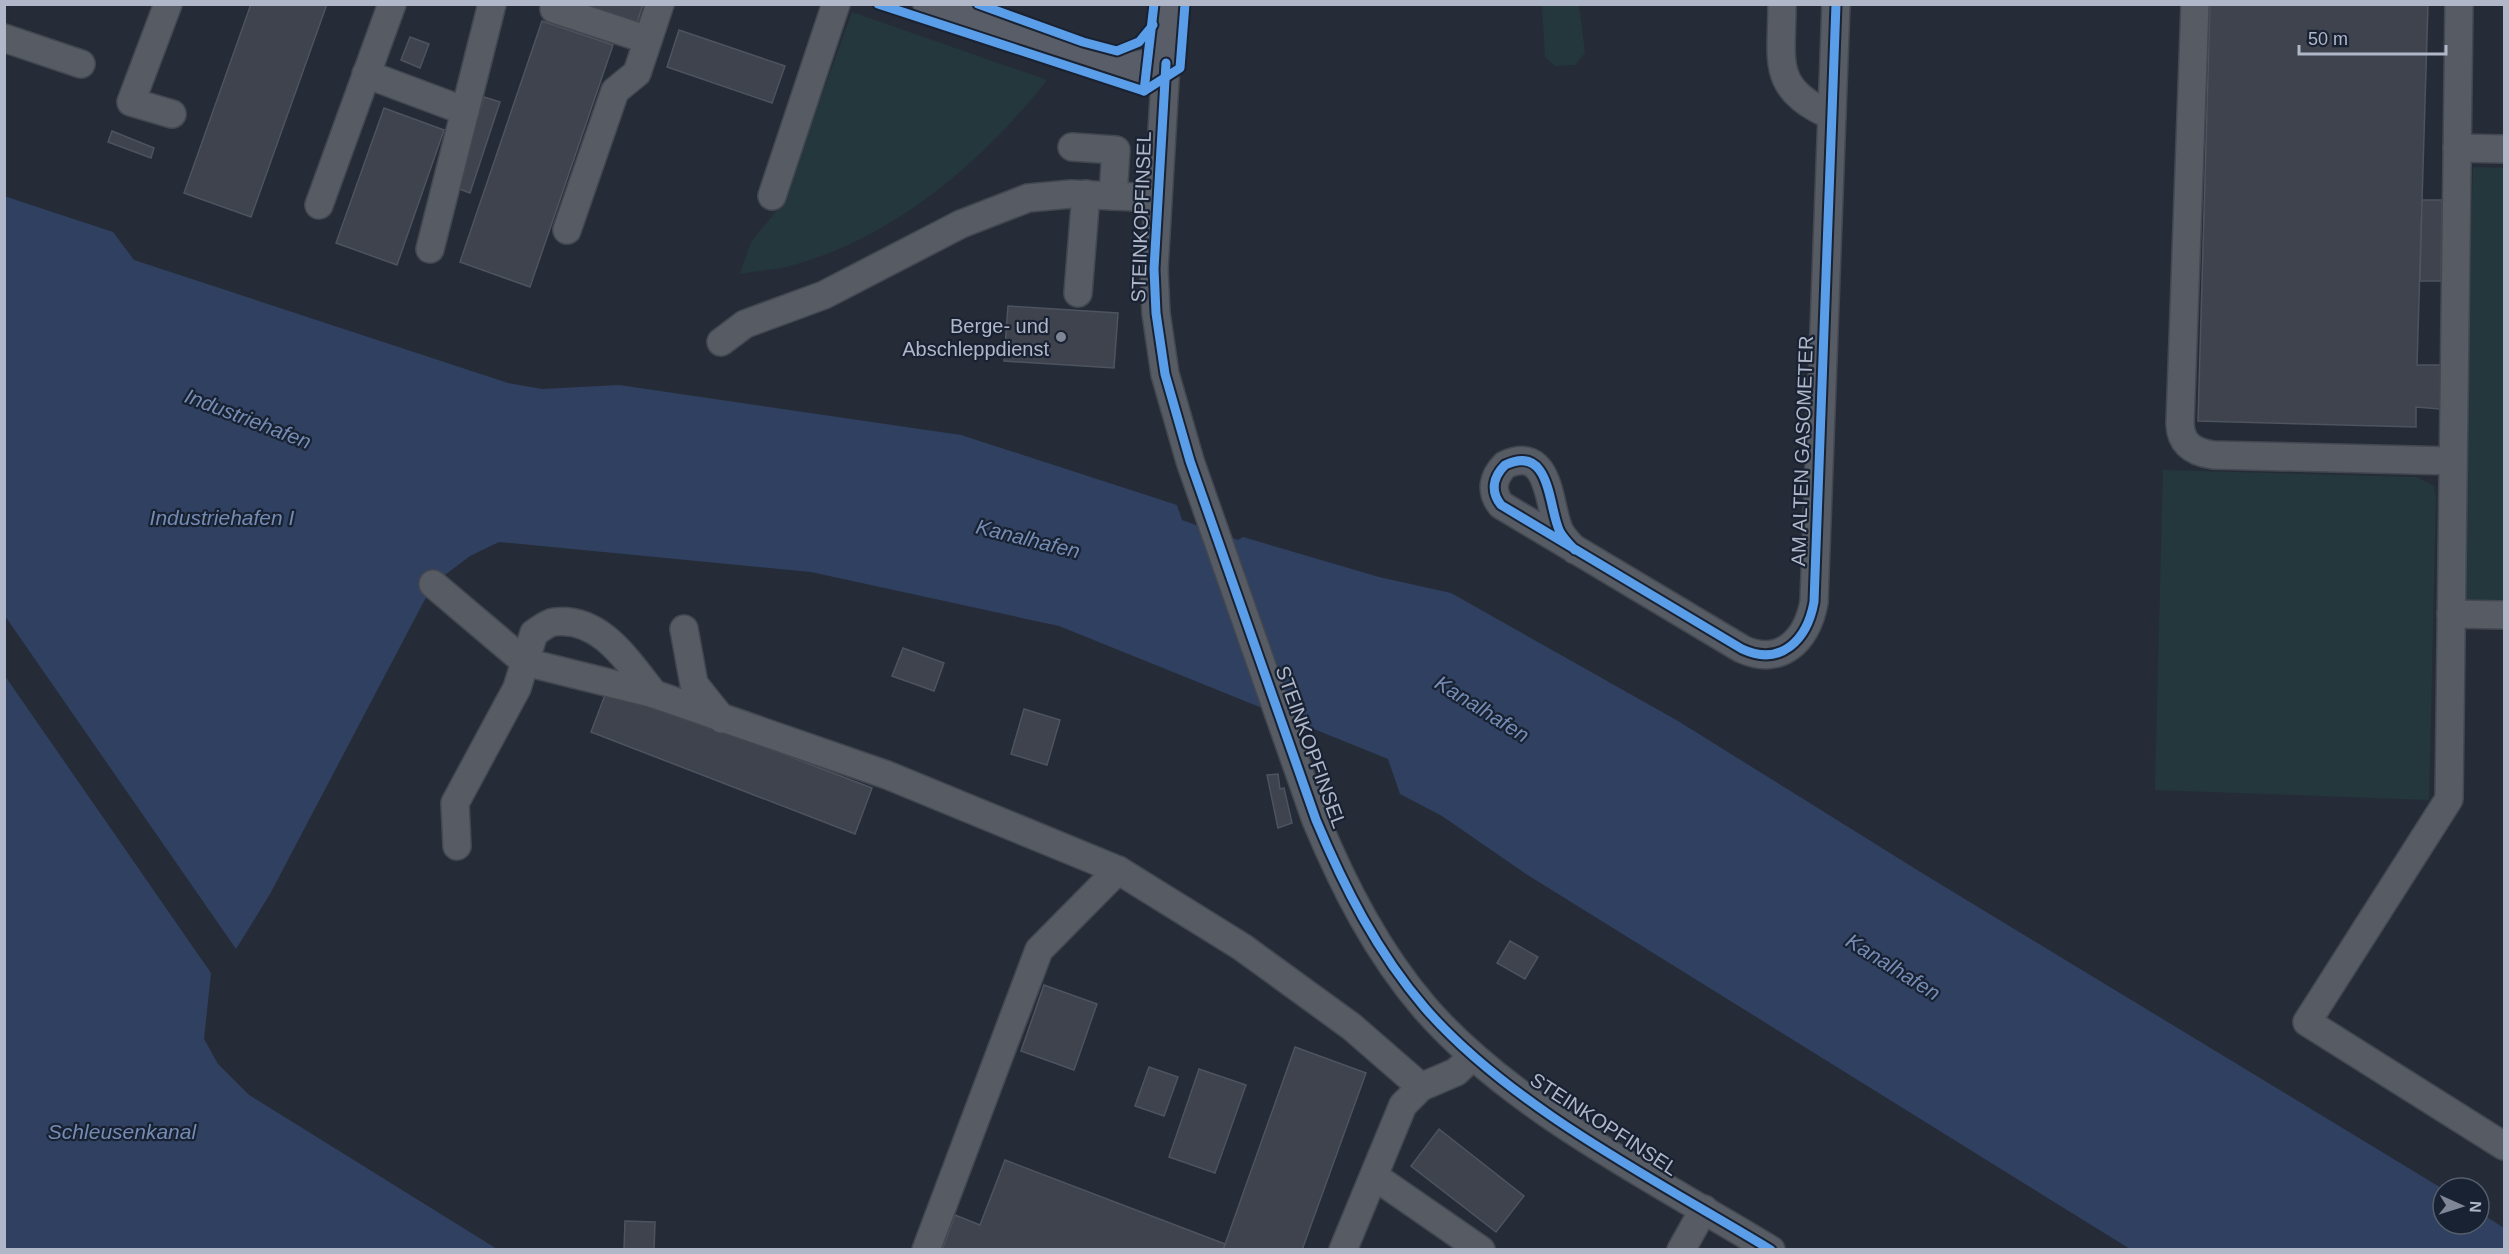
<svg xmlns="http://www.w3.org/2000/svg" width="2509" height="1254" font-family="Helvetica,sans-serif">
	<rect width="100%" height="100%" fill="#262c37"/>
	<g fill="#23373d">
		<polygon points="1542,5 1579,5 1585,53 1575,65 1555,66 1545,57"/>
		<path d="M852,12L1047,80C982,162 894,238 790,266C774,270 757,271 740,274L751,242L782,204Z"/>
		<polygon points="2473,167 2504,168 2504,604 2460,602"/>
		<polygon points="2163,470 2416,477 2434,486 2436,497 2429,800 2155,790"/>
	</g>
	<g fill="#2f4060">
		<polygon points="4,196 113,232 134,260 508,383 542,389 619,385 961,435 1177,505 1182,520 1238,540 1243,537 1379,577 1451,593 1678,721 1922,873 2438,1186 2443,1189 2443,1224 2479,1224 2479,1212 2504,1228 2504,1249 2130,1249 1526,874 1442,816 1400,794 1388,759 1059,626 811,572 499,542 470,556 433,584 270,894 236,949 5,616"/>
		<polygon points="5,676 211,973 204,1039 218,1064 249,1095 497,1249 5,1249"/>
	</g>
	<g fill="#3e434d" stroke="#4e545f" stroke-width="1.5">
		<polygon points="251,4 327,4 251,217 184,193"/>
		<polygon points="582,4 643,4 637,23"/>
		<polygon points="2210,4 2428,4 2417,365 2441,365 2440,409 2416,407 2416,427 2198,421"/>
		<polygon points="542,21 613,45 530,287 460,262"/>
		<polygon points="679,30 785,66 772,103 667,67"/>
		<polygon points="410,37 429,44 420,68 401,60"/>
		<polygon points="484,97 500,102 470,193 454,187"/>
		<polygon points="384,108 444,130 397,265 336,243"/>
		<polygon points="112,131 154,148 151,158 108,142"/>
		<polygon points="2422,200 2442,200 2441,281 2420,281"/>
		<polygon points="1008,306 1118,313 1114,368 1004,361"/>
		<polygon points="903,648 944,663 934,691 892,676"/>
		<polygon points="608,687 872,788 855,834 591,732"/>
		<polygon points="1024,709 1060,720 1047,765 1011,754"/>
		<polygon points="1278,774 1280,789 1284,788 1292,823 1278,828 1267,775"/>
		<polygon points="1510,941 1538,957 1525,979 1497,963"/>
		<polygon points="1044,985 1097,1004 1074,1070 1021,1051"/>
		<polygon points="1295,1047 1366,1073 1302,1250 1223,1250"/>
		<polygon points="1149,1067 1178,1077 1164,1116 1135,1106"/>
		<polygon points="1199,1069 1246,1085 1215,1173 1169,1157"/>
		<polygon points="1439,1129 1524,1196 1496,1232 1411,1166"/>
		<polygon points="1005,1160 1225,1244 1223,1250 942,1250 955,1215 980,1225"/>
		<polygon points="625,1221 655,1222 654,1250 624,1250"/>
	</g>
	<g fill="none" stroke-linecap="round" stroke-linejoin="round">
		<defs>
			<g id="minor">
				<polyline points="168,4 131,102 172,114"/>
				<path d="M1782,4C1782,63 1770,88 1832,116"/>
				<path d="M2195,4L2180,424C2181,444 2193,452 2213,455L2453,461"/>
				<polyline points="2459,4 2449,799 2307,1022 2504,1146"/>
				<polyline points="554,9 648,40"/>
				<polyline points="4,38 81,64"/>
				<path d="M1166,63L1154,269L1156,313L1165,374L1190,461L1316,820C1344,887 1377,952 1425,1008C1512,1108 1658,1181 1771,1250"/>
				<polyline points="366,74 465,111 430,249"/>
				<polyline points="465,111 492,4"/>
				<polyline points="1072,147 1116,150 1113,196"/>
				<polyline points="2457,148 2504,149"/>
				<polyline points="772,196 836,4"/>
				<polyline points="319,205 392,4"/>
				<polyline points="567,230 615,91 637,73 660,4"/>
				<polyline points="1078,293 1086,194"/>
				<polyline points="721,342 745,324 824,295 961,224 1028,198 1071,194 1157,198"/>
				<path d="M1575,550C1570,545 1564,539 1560,532C1548,509 1552,443 1505,465C1493,477 1490,491 1501,505L1742,649C1781,667 1807,640 1814,602L1836,4"/>
				<polyline points="433,584 525,662 654,694 887,775 1118,870 1242,947 1352,1027 1421,1087"/>
				<polyline points="2451,614 2504,615"/>
				<polyline points="684,629 694,684 722,719"/>
				<path d="M457,846L455,803L517,688L534,633C539,630 547,623 554,622C601,616 629,663 654,694"/>
				<polyline points="1374,1176 1481,1250"/>
				<polyline points="926,1250 1039,950 1118,870"/>
				<polyline points="1343,1250 1403,1105 1421,1087 1456,1072 1473,1056"/>
				<polyline points="1681,1250 1704,1209"/>
			</g>
			<polyline id="major" points="930,4 1111,66 1131,69 1166,63 1170,4"/>
		</defs>
		<use href="#minor" stroke="#434750" stroke-width="30"/>
		<use href="#major" stroke="#434953" stroke-width="36"/>
		<use href="#minor" stroke="#565b64" stroke-width="27"/>
		<use href="#major" stroke="#595d67" stroke-width="33"/>
		<defs>
			<g id="cycleway">
				<polyline points="878,4 1144,91 1180,68 1185,4"/>
				<polyline points="978,4 1083,42 1117,51 1139,42 1153,25"/>
				<path d="M1166,63L1154,269L1156,313L1165,374L1190,461L1316,820C1344,887 1377,952 1425,1008C1512,1108 1658,1181 1771,1250"/>
				<polyline points="1144,91 1154,4"/>
				<path d="M1575,550C1570,545 1564,539 1560,532C1548,509 1552,443 1505,465C1493,477 1490,491 1501,505L1742,649C1781,667 1807,640 1814,602L1836,4"/>
			</g>
		</defs>
		<use href="#cycleway" stroke="#192232" stroke-width="13"/>
		<use href="#cycleway" stroke="#5a9eea" stroke-width="9"/>
	</g>
	<circle fill="#7f8696" stroke="#192232" stroke-width="2" cx="1061" cy="337" r="6"/>
	<g text-anchor="middle" stroke-width="4.5" stroke-linejoin="round" paint-order="stroke">
		<g font-size="20" fill="#afb7c9" stroke="#192232">
			<text transform="translate(1141 217) rotate(-88)" y="7">STEINKOPFINSEL</text>
			<text transform="translate(1802 451) rotate(-88)" y="7">AM ALTEN GASOMETER</text>
			<text transform="translate(1311 747) rotate(70)" y="7">STEINKOPFINSEL</text>
			<text transform="translate(1604 1124) rotate(33)" y="7">STEINKOPFINSEL</text>
		</g>
		<g font-size="20" fill="#afb7c9" stroke="#192232" text-anchor="end">
			<text x="1049" y="333">Berge- und<tspan x="1049" dy="23">Abschleppdienst</tspan></text>
		</g>
		<g font-size="21" font-style="italic" fill="#748bb4" stroke="#192232">
			<text transform="translate(248 419) rotate(21)" y="7">Industriehafen</text>
			<text x="222" y="525">Industriehafen I</text>
			<text transform="translate(1028 539) rotate(14)" y="7">Kanalhafen</text>
			<text transform="translate(1482 709) rotate(32)" y="7">Kanalhafen</text>
			<text transform="translate(1893 967) rotate(32)" y="7">Kanalhafen</text>
			<text x="122" y="1139">Schleusenkanal</text>
		</g>
	</g>
	<rect width="2509" height="1254" fill="none" stroke="#afb7c9" stroke-width="12"/>
	<g transform="translate(2461 1206) rotate(93)"><circle r="28" fill="#192232" stroke="#555e6e" stroke-width="1.5"/>
	<path d="M0-4.5L10 22L0 15L-10 22Z" fill="#7f8696"/>
	<text y="-9" font-size="16" font-weight="bold" text-anchor="middle" fill="#afb7c9">N</text>
	</g>
	<path d="M2299 45v9h147v-9" fill="none" stroke="#afb7c9" stroke-width="3"/>
	<text x="2308" y="45" font-size="18" fill="#afb7c9" stroke="#192232" stroke-width="4.5" paint-order="stroke">50 m</text>
</svg>
